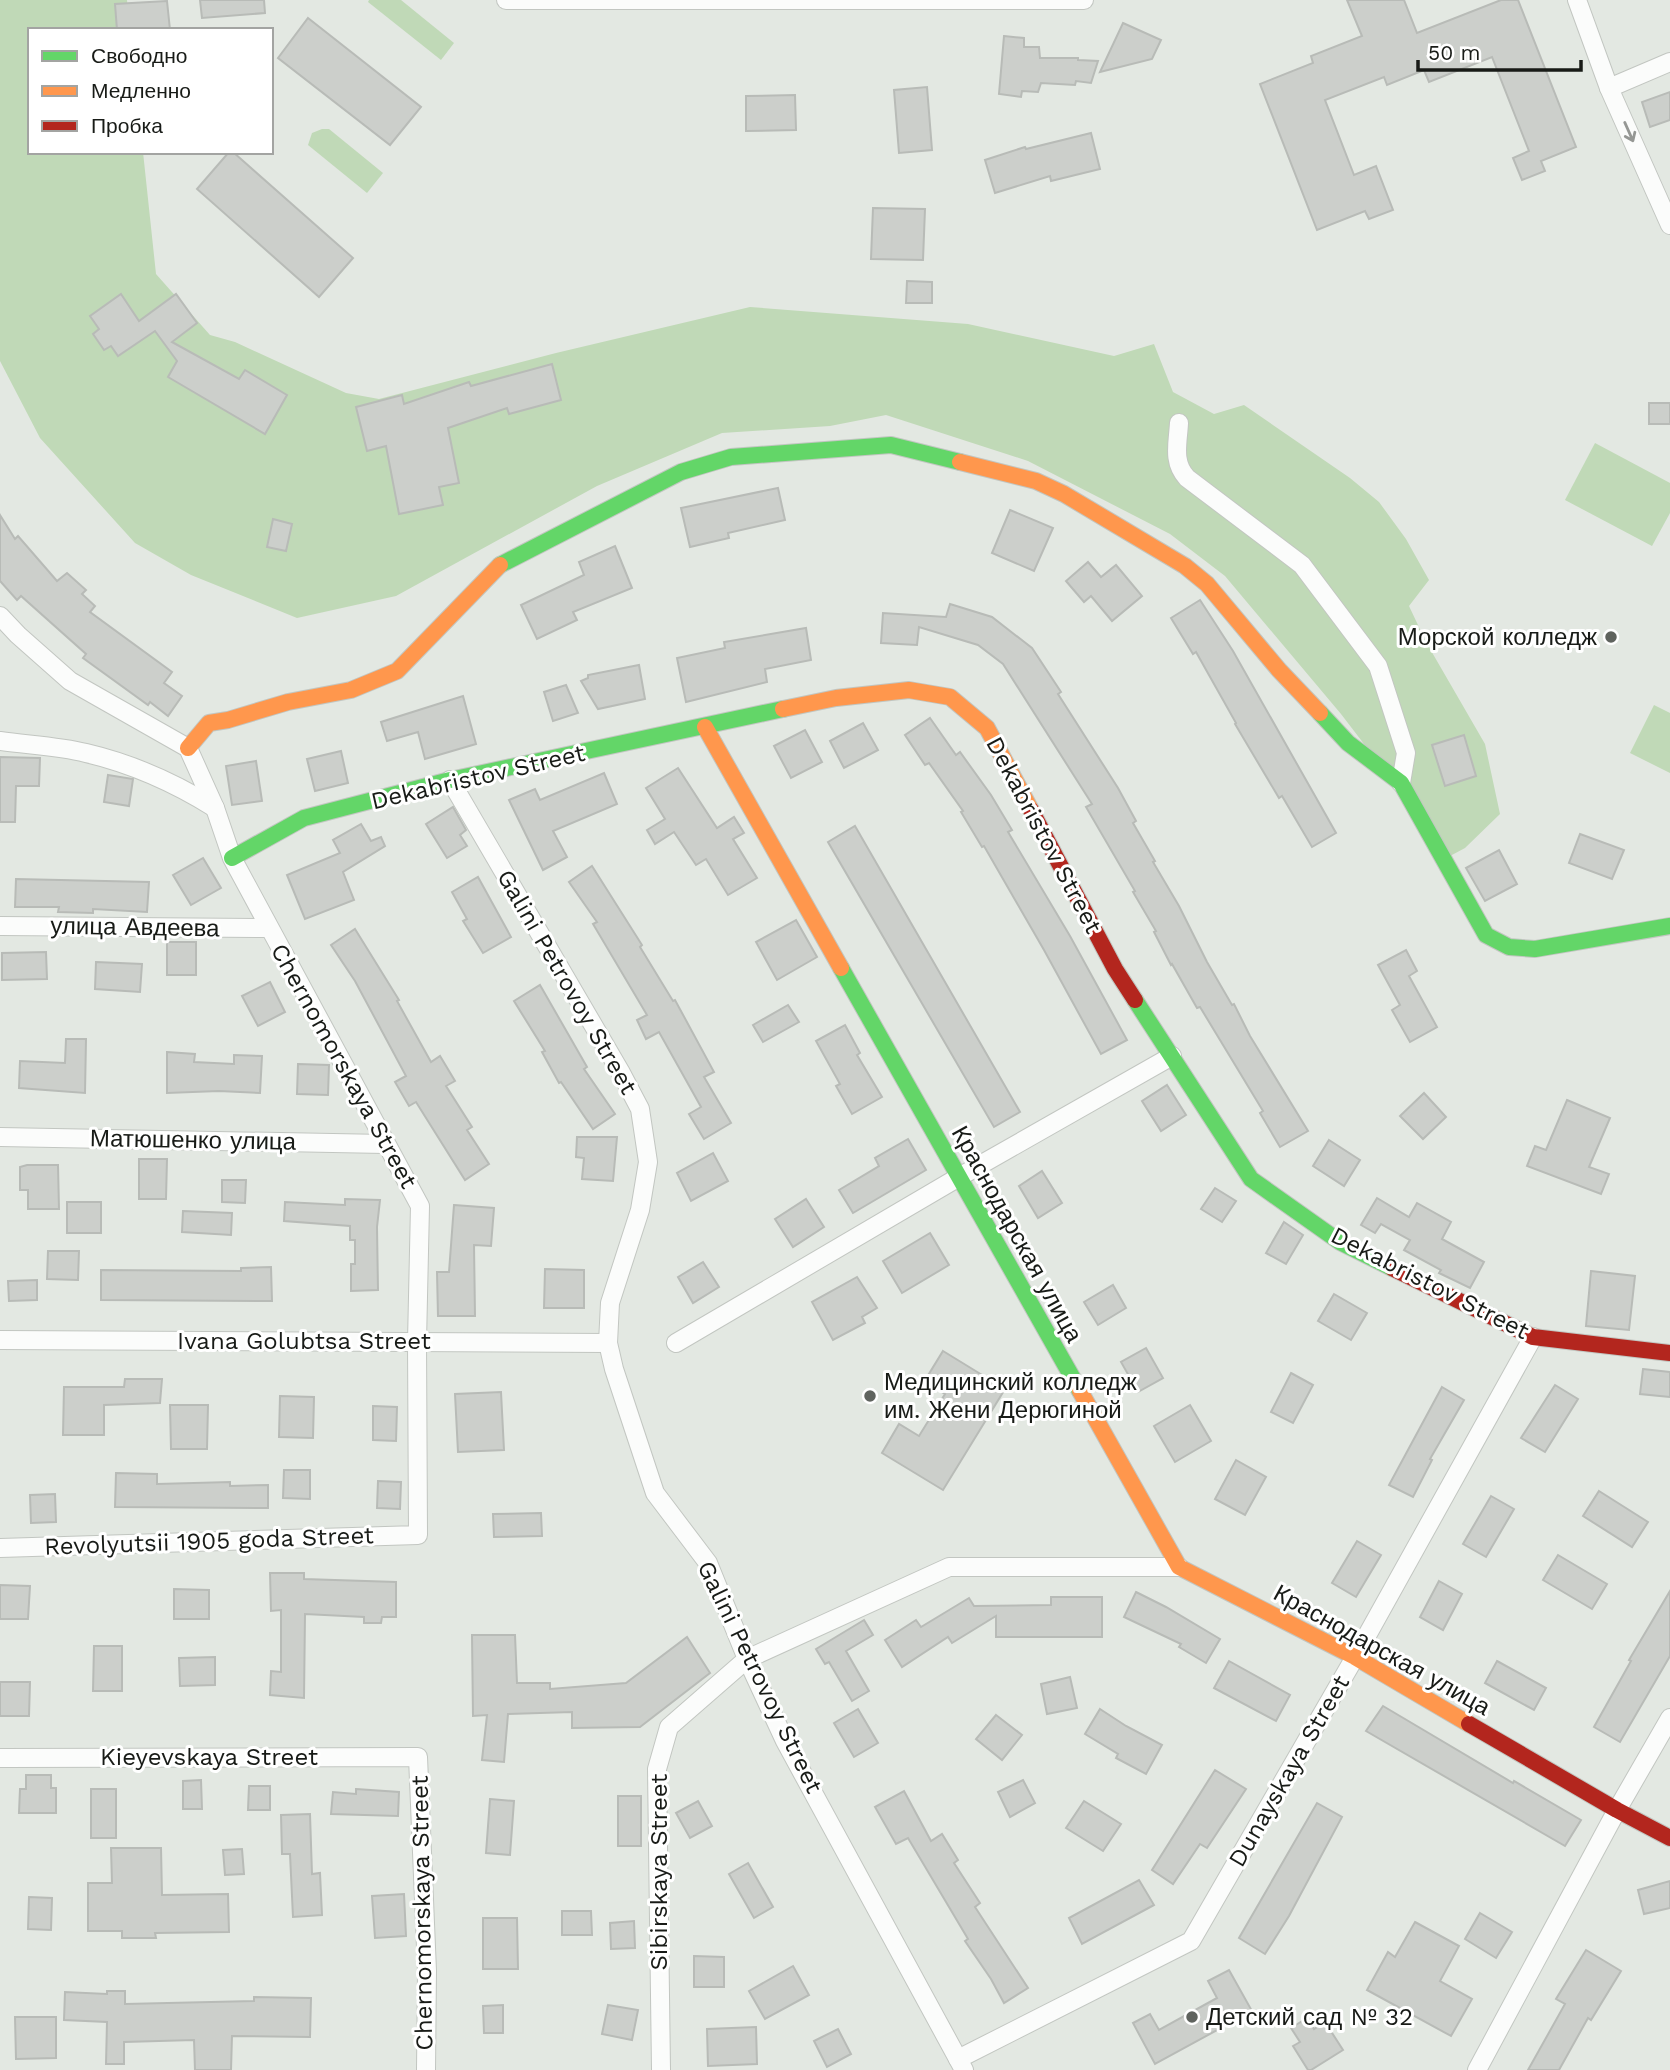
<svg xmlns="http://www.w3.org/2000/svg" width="1670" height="2070" font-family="'Work Sans',sans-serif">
	<rect width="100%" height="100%" fill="#e3e8e2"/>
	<g fill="#c0d9b7">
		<polygon points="0,0 127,0 130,30 30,30 30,152 143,152 156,274 210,335 235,342 346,393 379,399 556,353 750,307 968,324 1114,356 1154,344 1173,392 1214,414 1244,405 1350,478 1379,502 1406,539 1429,580 1409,606 1426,642 1485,744 1500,814 1465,848 1450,856 1341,714 1225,576 1170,534 1028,461 886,415 830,426 722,433 597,486 396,596 297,618 191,575 135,543 40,438 0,361"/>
		<polygon points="369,0 401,0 454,43 441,60 368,2"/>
		<polygon points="322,129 329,129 383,173 367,193 308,145 312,133"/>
		<polygon points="1595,443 1670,483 1670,513 1652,546 1565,500"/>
		<polygon points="1654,705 1670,713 1670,773 1630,753"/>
	</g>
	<g fill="#cccfcb" stroke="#b8bbb7" stroke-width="2">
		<polygon points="200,0 264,0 265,13 202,18"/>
		<polygon points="1347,0 1404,0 1417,33 1501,0 1518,0 1576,147 1541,161 1545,171 1522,180 1513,158 1529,151 1492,57 1429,82 1424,70 1387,85 1384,77 1325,100 1354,175 1376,166 1393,210 1369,219 1365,211 1317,230 1260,84 1313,63 1311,56 1362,36"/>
		<polygon points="167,1 170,30 117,30 115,4"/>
		<polygon points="308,18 421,107 390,145 278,58"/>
		<polygon points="1123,23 1161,40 1152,59 1100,72"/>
		<polygon points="1004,36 1024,38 1024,47 1039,47 1040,58 1078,58 1078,60 1098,61 1091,83 1076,81 1075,85 1041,83 1038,92 1022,91 1021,97 999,94"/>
		<polygon points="927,87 932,150 899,153 894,90"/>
		<polygon points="1670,92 1670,120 1650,127 1642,102"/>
		<polygon points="795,95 796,130 746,131 746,96"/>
		<polygon points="1091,133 1100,169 1051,181 1050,176 995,193 985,160 1025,147 1026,149"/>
		<polygon points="229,152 233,152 353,258 319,297 197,189"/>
		<polygon points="873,208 925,209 923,260 871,259"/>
		<polygon points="907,281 932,282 932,303 906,303"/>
		<polygon points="121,294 139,321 176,294 197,323 172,342 239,379 245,370 287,395 265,434 168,377 177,361 155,331 118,356 111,346 104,350 93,334 99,329 90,316"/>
		<polygon points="552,364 561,400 509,414 507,408 448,428 459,483 439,487 443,505 399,514 386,446 367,451 356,407 402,395 404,404 469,382 471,386"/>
		<rect x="1649" y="403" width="21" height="21"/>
		<polygon points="778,488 785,520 728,533 729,538 690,547 681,508"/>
		<polygon points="1010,510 1053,528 1034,571 992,553"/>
		<polygon points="0,515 15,539 18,536 57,581 67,573 86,590 82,594 95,606 90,612 172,672 164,683 182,696 168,716 150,702 148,705 83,658 86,654 21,596 17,600 0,581"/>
		<polygon points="273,519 292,524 286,551 267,547"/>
		<polygon points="615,546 632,588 573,612 577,620 537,639 521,605 584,575 579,562"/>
		<polygon points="1088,562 1101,577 1116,565 1142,596 1112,621 1091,596 1084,602 1066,581"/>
		<polygon points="1200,600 1233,651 1336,833 1312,847 1282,796 1279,798 1235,724 1236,723 1196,652 1193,654 1171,618"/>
		<polygon points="950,604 992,617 1032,648 1061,692 1058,694 1118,788 1136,821 1133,823 1155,861 1153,862 1179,906 1207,962 1232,1005 1234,1004 1250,1036 1308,1131 1280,1147 1260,1113 1263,1111 1200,1007 1197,1008 1172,964 1171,965 1154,932 1156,931 1133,892 1135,891 1086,807 1092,804 1003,664 978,645 919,627 917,645 881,643 883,613 946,617"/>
		<polygon points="806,628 811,660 765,669 767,682 686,702 677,658 725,648 724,642"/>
		<polygon points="639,665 645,699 598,709 581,681 588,678 588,675"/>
		<polygon points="566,685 578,713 553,721 544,692"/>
		<polygon points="463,696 476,744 425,759 418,732 387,741 381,722"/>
		<polygon points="930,718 956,755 960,752 991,795 1012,830 1008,832 1070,936 1127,1040 1101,1054 1044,950 984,846 982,847 961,812 963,811 929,763 925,765 905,735"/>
		<polygon points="863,723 878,750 844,768 830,741"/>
		<polygon points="805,730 822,762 791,778 774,746"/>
		<polygon points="1464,735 1476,776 1445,786 1432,745"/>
		<polygon points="341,751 348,783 315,791 307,759"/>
		<polygon points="0,757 40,758 39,786 16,786 15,822 0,822"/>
		<polygon points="256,761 262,801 232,805 226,766"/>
		<polygon points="678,768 717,828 734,817 744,833 733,839 757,878 728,895 706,859 696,865 674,832 655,844 647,830 665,819 646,788"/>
		<polygon points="604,773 617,804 553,831 567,857 543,870 509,800 535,789 540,800"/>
		<polygon points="108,775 133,779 129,806 104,802"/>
		<polygon points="453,807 466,830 460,835 467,846 447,858 426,824"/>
		<polygon points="361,824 371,841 381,837 385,846 343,872 354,900 305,919 287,875 340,853 333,840"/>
		<polygon points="855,826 1020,1112 994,1127 828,842"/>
		<polygon points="1580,834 1624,850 1612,879 1569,863"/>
		<polygon points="1499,850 1517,884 1485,901 1466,868"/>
		<polygon points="203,858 221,888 191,905 173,875"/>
		<polygon points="592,866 642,945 640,947 673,1001 675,1000 714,1072 704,1077 731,1123 704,1139 689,1114 701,1107 659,1032 646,1039 637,1020 647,1015 593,924 597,922 569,882"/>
		<polygon points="478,877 511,937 483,953 463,921 467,919 452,892"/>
		<polygon points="16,879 149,882 147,912 93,909 93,913 58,912 59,907 15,907"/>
		<polygon points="796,920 817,957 777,980 756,942"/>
		<polygon points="355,929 399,1000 397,1001 431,1062 440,1056 455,1081 446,1086 472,1127 467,1130 489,1164 465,1180 416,1102 409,1106 395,1082 406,1076 355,981 331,945"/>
		<rect x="167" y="942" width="29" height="33"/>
		<polygon points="1406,950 1417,971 1409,976 1437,1027 1410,1042 1392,1010 1400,1005 1378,965"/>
		<polygon points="46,952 47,979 2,980 2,953"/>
		<polygon points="96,962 142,964 140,992 95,989"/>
		<polygon points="270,982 285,1012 258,1026 242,996"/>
		<polygon points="540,985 587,1067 584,1069 615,1114 593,1129 561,1082 559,1083 542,1052 545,1051 514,1001"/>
		<polygon points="788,1005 799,1022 763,1042 753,1025"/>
		<polygon points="845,1025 860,1053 857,1055 882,1097 852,1114 836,1086 840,1084 816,1041"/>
		<polygon points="66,1039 86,1039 85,1093 19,1088 20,1061 65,1063"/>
		<polygon points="167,1052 195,1054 194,1062 234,1064 234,1055 262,1056 260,1093 219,1091 167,1093"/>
		<polygon points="298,1064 329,1065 328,1095 297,1094"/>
		<polygon points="1167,1085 1186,1115 1161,1131 1142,1101"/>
		<polygon points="1424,1093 1446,1117 1423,1139 1400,1116"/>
		<polygon points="1567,1100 1610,1118 1589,1167 1609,1174 1601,1194 1527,1166 1535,1146 1546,1150"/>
		<polygon points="577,1137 617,1137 613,1181 582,1179 584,1158 576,1157"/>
		<polygon points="908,1139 926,1170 853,1213 839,1190 879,1166 875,1158"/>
		<polygon points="1329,1140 1360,1160 1344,1186 1313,1166"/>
		<polygon points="713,1153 728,1181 691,1201 677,1173"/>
		<polygon points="139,1159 167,1159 166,1199 139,1199"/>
		<polygon points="27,1165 58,1165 59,1209 28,1209 28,1190 20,1190 20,1167"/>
		<polygon points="1042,1171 1062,1203 1038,1218 1019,1186"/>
		<polygon points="222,1180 246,1180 245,1203 222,1202"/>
		<polygon points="1215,1188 1236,1201 1222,1222 1201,1209"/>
		<polygon points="1377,1198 1409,1217 1417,1203 1451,1222 1442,1239 1484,1262 1470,1288 1439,1273 1441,1270 1404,1250 1410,1240 1381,1224 1375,1233 1361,1225"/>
		<polygon points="345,1199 380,1200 377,1227 378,1290 351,1291 351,1264 355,1264 355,1240 350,1240 350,1226 284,1221 285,1202 345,1205"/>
		<polygon points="806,1199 824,1227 793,1247 775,1219"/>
		<rect x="67" y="1202" width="34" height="31"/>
		<polygon points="454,1205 494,1208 491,1246 474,1245 475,1316 438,1316 437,1272 449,1272"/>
		<polygon points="183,1211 232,1213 231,1235 182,1232"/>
		<polygon points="1284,1222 1303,1235 1286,1264 1266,1253"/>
		<polygon points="930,1233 949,1265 902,1293 883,1261"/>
		<polygon points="48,1251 79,1251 78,1280 47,1279"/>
		<polygon points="703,1262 719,1287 693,1303 678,1277"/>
		<polygon points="271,1267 272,1301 101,1300 101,1270 241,1271 241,1268"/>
		<polygon points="545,1269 584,1270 584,1308 544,1308"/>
		<polygon points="1591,1271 1635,1276 1629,1330 1586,1326"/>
		<polygon points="857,1277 877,1308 862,1317 865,1323 833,1340 812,1302"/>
		<polygon points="37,1280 37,1300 9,1301 8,1281"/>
		<polygon points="1113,1285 1126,1308 1098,1325 1084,1302"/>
		<polygon points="1334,1294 1367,1313 1351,1340 1318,1321"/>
		<polygon points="1146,1348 1163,1378 1138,1392 1121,1362"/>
		<polygon points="943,1351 1005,1389 943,1490 882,1453 899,1424 919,1436 945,1394 924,1382"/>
		<polygon points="1643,1369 1670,1372 1670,1397 1640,1394"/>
		<polygon points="1291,1373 1313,1385 1293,1423 1271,1412"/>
		<polygon points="125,1379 162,1379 160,1403 104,1405 104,1435 63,1435 64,1387 124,1387"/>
		<polygon points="1555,1385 1578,1399 1545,1452 1521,1438"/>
		<polygon points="1442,1387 1464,1400 1430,1459 1432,1460 1413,1497 1389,1485"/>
		<polygon points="501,1392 504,1450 458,1452 455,1394"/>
		<polygon points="280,1396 314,1397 313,1438 279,1437"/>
		<polygon points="170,1405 208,1405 207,1449 171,1449"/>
		<polygon points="1190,1405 1211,1441 1175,1462 1154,1426"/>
		<polygon points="373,1406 397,1407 396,1441 373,1440"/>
		<polygon points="1236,1460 1266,1477 1245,1515 1215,1499"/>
		<polygon points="284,1470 310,1470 310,1499 283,1498"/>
		<polygon points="116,1473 157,1474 157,1484 230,1482 230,1486 268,1485 268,1508 115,1507"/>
		<polygon points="378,1481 401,1482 400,1509 377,1508"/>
		<polygon points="1599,1491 1648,1522 1632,1547 1583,1516"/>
		<polygon points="55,1494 56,1522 31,1523 30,1495"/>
		<polygon points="1491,1496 1514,1509 1486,1557 1463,1544"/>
		<polygon points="541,1513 542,1536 494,1537 493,1514"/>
		<polygon points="1357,1541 1381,1555 1356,1597 1332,1583"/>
		<polygon points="1558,1555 1607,1584 1592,1609 1543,1580"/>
		<polygon points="270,1573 304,1573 304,1579 396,1582 396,1617 382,1617 381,1623 364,1623 364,1617 305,1614 304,1698 270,1695 271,1671 281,1672 281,1610 271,1611"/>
		<polygon points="1439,1581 1462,1594 1443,1630 1420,1617"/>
		<polygon points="0,1585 30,1586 28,1619 0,1619"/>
		<polygon points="174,1589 209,1590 209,1619 174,1619"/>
		<polygon points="1670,1591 1670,1656 1620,1742 1594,1727 1631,1661 1629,1660"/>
		<polygon points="1136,1592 1166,1607 1220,1639 1206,1663 1179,1647 1181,1644 1124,1617"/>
		<polygon points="1051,1597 1102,1597 1102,1637 996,1637 996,1616 952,1643 948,1637 902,1667 885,1640 916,1620 921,1627 969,1598 974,1606 1051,1605"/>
		<polygon points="864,1620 873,1635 846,1651 869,1691 852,1701 829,1662 825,1664 816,1649"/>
		<polygon points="472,1635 515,1635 517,1683 550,1683 550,1689 626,1683 687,1637 710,1673 640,1727 572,1728 572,1712 508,1714 504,1762 482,1760 487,1715 473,1716"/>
		<polygon points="94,1646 122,1646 122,1691 93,1691"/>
		<polygon points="215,1657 215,1685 180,1686 179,1658"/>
		<polygon points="1229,1661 1290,1695 1276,1721 1214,1688"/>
		<polygon points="1497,1661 1546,1688 1534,1710 1485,1683"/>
		<polygon points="1070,1677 1077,1708 1047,1714 1041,1684"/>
		<polygon points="0,1682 30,1682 29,1716 0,1716"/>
		<polygon points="1383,1706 1513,1783 1514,1781 1581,1820 1565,1846 1366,1731"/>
		<polygon points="858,1709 878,1743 854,1757 834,1723"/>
		<polygon points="1100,1709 1126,1726 1162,1745 1146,1774 1116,1758 1118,1754 1085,1734"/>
		<polygon points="996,1715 1022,1735 1002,1760 976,1739"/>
		<polygon points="1215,1770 1246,1789 1207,1848 1200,1844 1173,1884 1152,1870"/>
		<polygon points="26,1775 51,1775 51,1788 56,1788 56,1813 19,1813 20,1789 26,1789"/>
		<polygon points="201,1780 202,1809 183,1809 183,1781"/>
		<polygon points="1023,1780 1035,1803 1010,1817 998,1792"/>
		<polygon points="249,1786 270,1786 270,1810 248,1810"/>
		<rect x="91" y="1789" width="25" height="49"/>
		<polygon points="356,1789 399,1792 398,1816 331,1814 333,1792 356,1794"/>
		<polygon points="904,1791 931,1841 942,1834 958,1860 954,1863 980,1903 975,1907 1028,1988 1004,2003 991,1979 965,1941 968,1939 908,1838 896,1844 875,1807"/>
		<rect x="618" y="1796" width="23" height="50"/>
		<polygon points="490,1799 514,1801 510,1855 486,1853"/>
		<polygon points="698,1801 712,1826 690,1838 676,1813"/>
		<polygon points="1084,1801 1121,1824 1103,1851 1066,1828"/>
		<polygon points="1317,1803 1342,1817 1289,1916 1265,1954 1239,1938"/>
		<polygon points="310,1814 312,1874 320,1873 322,1915 293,1917 290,1854 282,1854 281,1815"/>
		<polygon points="111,1848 161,1848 162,1895 228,1894 229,1932 155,1933 156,1938 122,1938 122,1931 88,1931 88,1883 112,1883"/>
		<polygon points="242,1849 244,1874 225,1875 223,1850"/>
		<polygon points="748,1863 773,1907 754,1918 729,1874"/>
		<polygon points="1139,1880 1154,1905 1082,1944 1069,1918"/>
		<polygon points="1670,1881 1670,1908 1644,1914 1638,1890"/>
		<polygon points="404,1894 406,1936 375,1938 372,1896"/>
		<polygon points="29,1897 52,1898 51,1930 28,1929"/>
		<polygon points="562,1911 591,1911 592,1935 562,1935"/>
		<polygon points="1480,1913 1512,1932 1496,1958 1465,1939"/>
		<polygon points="483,1918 517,1918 518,1969 483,1969"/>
		<polygon points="634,1921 635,1948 611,1949 610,1923"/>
		<polygon points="1415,1922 1459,1946 1440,1981 1472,1999 1451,2036 1367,1990 1388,1952 1395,1957"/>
		<polygon points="1586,1950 1621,1971 1591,2020 1588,2018 1559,2070 1528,2070 1565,2004 1556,1999"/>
		<polygon points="694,1956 724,1957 724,1987 694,1987"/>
		<polygon points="793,1966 809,1995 765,2019 749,1991"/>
		<polygon points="1229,1970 1252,2011 1155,2064 1133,2023 1150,2014 1159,2030 1217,1998 1208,1981"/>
		<polygon points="107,1991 125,1991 125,2004 254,2001 254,1997 311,1998 310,2037 232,2036 231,2070 195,2070 194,2040 124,2042 124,2064 106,2064 107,2022 64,2020 65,1992 107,1994"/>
		<polygon points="503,2005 503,2033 484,2033 483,2006"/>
		<polygon points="608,2005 638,2010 632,2040 602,2034"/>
		<polygon points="15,2017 56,2017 56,2058 16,2059"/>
		<polygon points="1307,2018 1314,2029 1325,2022 1343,2050 1311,2070 1308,2070 1293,2046 1300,2042 1291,2028"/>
		<polygon points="756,2027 757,2064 708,2066 707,2029"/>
		<polygon points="838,2029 851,2054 827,2067 814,2041"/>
	</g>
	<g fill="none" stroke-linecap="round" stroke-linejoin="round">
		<defs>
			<g id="street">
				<polyline points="506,0 1084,0"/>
				<polyline points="1577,0 1609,88 1670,225"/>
				<polyline points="1609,88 1670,62"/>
				<path d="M1179,423C1178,443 1172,462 1187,478L1302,565L1378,666L1406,753L1401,783"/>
				<polyline points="0,616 18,635 70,681 188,748 215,808 232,858 420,1206 417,1342 418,1535 0,1548"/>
				<path d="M0,741C28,745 58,746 86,753C133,764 175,783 215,808"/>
				<polyline points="450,780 620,1071 640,1109 648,1162 640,1210 610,1303 608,1343 614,1369 655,1493 708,1563 747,1659 785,1741 964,2070"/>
				<polyline points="0,926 269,928"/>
				<polyline points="0,1137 385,1144"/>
				<polyline points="0,1340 608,1343"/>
				<polyline points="676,1343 959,1177 1172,1056"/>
				<polyline points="0,1758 418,1757 427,1971 426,2070"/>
				<polyline points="958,2059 1191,1941 1355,1657 1533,1337"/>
				<polyline points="661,2070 657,1769 669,1727 747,1659 949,1567 1179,1567"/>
				<polyline points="1477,2070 1617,1810 1670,1718"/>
			</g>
			<g id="fast">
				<polyline points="500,565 681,472 731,457 891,445 960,462"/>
				<polyline points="1320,713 1348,743 1401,783 1486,935 1509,947 1535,949 1670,926"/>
				<polyline points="232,858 304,818 450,780 783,709"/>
				<polyline points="841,968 1080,1391"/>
				<polyline points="1135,1000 1251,1179 1340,1242 1392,1268"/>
			</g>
			<g id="slow">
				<polyline points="960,462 1036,481 1064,494 1185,566 1207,584 1279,670 1320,713"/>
				<polyline points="783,709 836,698 909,690 950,697 987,728 1031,810"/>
				<polyline points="705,727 841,968"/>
				<polyline points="188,748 209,723 228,720 288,702 351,690 397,671 500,565"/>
				<polyline points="1080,1391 1179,1567 1355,1657 1469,1724"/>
			</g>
			<g id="jam">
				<polyline points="1031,810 1115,969 1135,1000"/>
				<polyline points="1392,1268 1533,1337 1670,1353"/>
				<polyline points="1469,1724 1617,1810 1670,1838"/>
			</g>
		</defs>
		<use href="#street" stroke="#c2c6c1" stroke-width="20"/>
		<use href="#fast" stroke="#c2c6c1" stroke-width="18"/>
		<use href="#slow" stroke="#c2c6c1" stroke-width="18"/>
		<use href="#jam" stroke="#c2c6c1" stroke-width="18"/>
		<use href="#street" stroke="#fbfcfb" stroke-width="18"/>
		<use href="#fast" stroke="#63d668" stroke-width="16"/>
		<use href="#slow" stroke="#ff974d" stroke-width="16"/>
		<use href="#jam" stroke="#b3261e" stroke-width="16"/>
	</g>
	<defs><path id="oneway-shaft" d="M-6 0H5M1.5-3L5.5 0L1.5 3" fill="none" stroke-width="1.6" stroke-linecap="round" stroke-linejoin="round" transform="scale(1.75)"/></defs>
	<use stroke="#959794" href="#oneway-shaft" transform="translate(1629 132) rotate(66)"/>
	<g fill="#5f635e" stroke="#fff" stroke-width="2.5">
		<circle cx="1611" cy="637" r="7"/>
		<circle cx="870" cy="1396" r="7"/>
		<circle cx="1192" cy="2017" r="7"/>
	</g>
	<g text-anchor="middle" stroke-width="6" stroke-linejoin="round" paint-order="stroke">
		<g font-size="24" fill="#181b17" stroke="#fff" text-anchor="start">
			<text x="1597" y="645" text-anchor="end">Морской колледж</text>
			<text x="884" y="1390">Медицинский колледж<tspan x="884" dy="28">им. Жени Дерюгиной</tspan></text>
			<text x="1206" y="2025">Детский сад № 32</text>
		</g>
		<g font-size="24" fill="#181b17" stroke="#fff">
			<text transform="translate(478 777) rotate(-13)" y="8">Dekabristov Street</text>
			<text transform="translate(1044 835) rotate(62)" y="8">Dekabristov Street</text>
			<text transform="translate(135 927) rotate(1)" y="8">улица Авдеева</text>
			<text transform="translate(567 982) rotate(60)" y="8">Galini Petrovoy Street</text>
			<text transform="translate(344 1066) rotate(61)" y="8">Chernomorskaya Street</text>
			<text transform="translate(193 1140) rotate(1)" y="8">Матюшенко улица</text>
			<text transform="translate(1017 1234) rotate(61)" y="8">Краснодарская улица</text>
			<text transform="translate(1430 1283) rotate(27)" y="8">Dekabristov Street</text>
			<text x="304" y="1349">Ivana Golubtsa Street</text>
			<text transform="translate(209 1541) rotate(-2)" y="8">Revolyutsii 1905 goda Street</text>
			<text transform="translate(1382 1650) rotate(29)" y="8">Краснодарская улица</text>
			<text transform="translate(760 1677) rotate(64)" y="8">Galini Petrovoy Street</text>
			<text x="209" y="1765">Kieyevskaya Street</text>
			<text transform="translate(1289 1771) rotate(-60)" y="8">Dunayskaya Street</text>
			<text transform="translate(659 1872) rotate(-90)" y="8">Sibirskaya Street</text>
			<text transform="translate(422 1913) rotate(-91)" y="8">Chernomorskaya Street</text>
		</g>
	</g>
	<rect x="28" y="28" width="245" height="126" fill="#ffffff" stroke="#a3a4a2" stroke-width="2"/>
	<rect x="42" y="51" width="35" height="10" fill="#63d668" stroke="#a3a4a2" stroke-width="2"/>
	<text x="91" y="63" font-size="21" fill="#181b17">Свободно</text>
	<rect x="42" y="86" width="35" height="10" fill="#ff974d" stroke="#a3a4a2" stroke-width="2"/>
	<text x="91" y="98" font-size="21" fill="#181b17">Медленно</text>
	<rect x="42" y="121" width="35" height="10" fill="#b3261e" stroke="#a3a4a2" stroke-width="2"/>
	<text x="91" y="133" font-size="21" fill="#181b17">Пробка</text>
	<path d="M1418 60v10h163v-10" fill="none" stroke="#181b17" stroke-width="3.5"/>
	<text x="1428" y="60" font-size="21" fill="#181b17" stroke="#ffffff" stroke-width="5" paint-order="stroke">50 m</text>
</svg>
